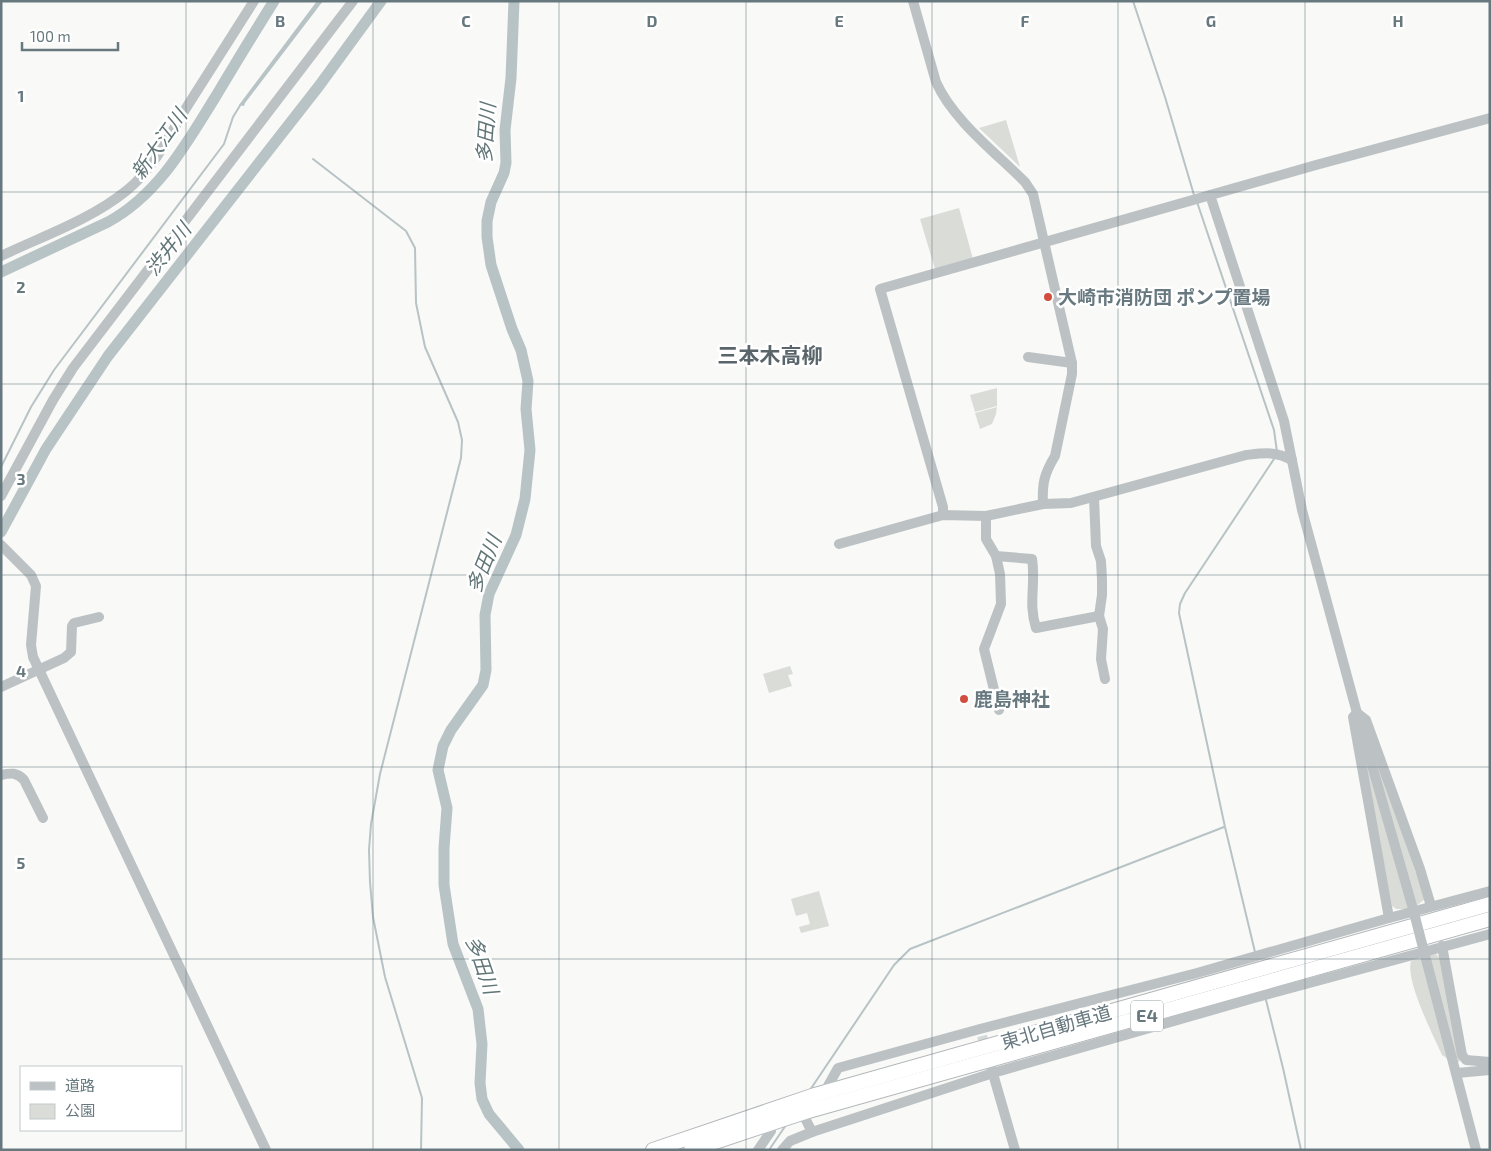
<svg xmlns="http://www.w3.org/2000/svg" width="1491" height="1151" font-family="'Exo 2','Noto Sans JP',sans-serif">
	<rect width="100%" height="100%" fill="#f9f9f7"/>
	<g fill="#daddd7">
		<polygon points="1006,120 1020,167 979,128"/>
		<polygon points="959,208 973,259 935,269 920,219"/>
		<polygon points="997,388 997,406 975,412 970,395"/>
		<polygon points="997,407 996,414 992,424 980,429 975,413"/>
		<polygon points="790,666 793,674 788,675 792,686 769,693 763,674"/>
		<polygon points="1365,725 1425,899 1416,906"/>
		<polygon points="1357,727 1408,909 1396,909 1392,906"/>
		<polygon points="819,891 829,926 801,933 799,927 810,924 807,913 796,916 791,899"/>
		<polygon points="1436,954 1442,961 1448,985 1460,1061 1457,1062 1429,955"/>
		<path d="M1421,957L1448,1059L1442,1055C1433,1035 1405,980 1411,961Z"/>
	</g>
	<polygon fill="#b7c3c5" points="317,1 323,1 245,103 244,106 239,105"/>
	<g fill="none" stroke-linecap="round" stroke-linejoin="round">
		<g stroke="#b7c3c5" stroke-width="2">
			<polyline points="1133,1 1165,97 1194,195"/>
			<polyline points="313,159 406,231 415,248 416,303 425,347 458,422 462,440 461,458 380,774 371,824 369,850 370,882 373,917 385,977 422,1098 421,1150"/>
			<polyline points="1197,202 1274,430 1277,452"/>
			<polyline points="1,467 31,407 54,370 224,144 233,117 241,104"/>
			<polyline points="1255,952 1225,827 1179,613 1180,604 1185,593 1274,459"/>
			<polyline points="1266,1000 1283,1068 1301,1150"/>
			<polyline points="810,1090 894,965 910,949 1224,827"/>
			<polyline points="769,1150 786,1125"/>
		</g>
		<g stroke="#b7c3c5" stroke-width="11">
			<polyline points="514,1 511,78 505,130 506,163 504,173 491,202 487,221 487,237 491,265 512,329 521,350 528,381 526,409 530,450 525,499 516,535 489,594 485,615 486,670 483,685 451,730 443,746 438,770 447,808 444,848 444,885 453,944 478,1009 482,1044 480,1083 482,1099 489,1114 519,1150"/>
			<path d="M1,272L108,222C159,194 186,144 216,96C235,64 254,33 274,1"/>
			<polyline points="1,532 46,449 108,356 319,86 381,1"/>
		</g>
		<polyline stroke="#d4d9d9" stroke-width="10" stroke-dasharray="10 5" stroke-linecap="butt" points="982,1036 987,1054"/>
		<defs>
			<g id="highway">
				<polyline points="653,1150 815,1095 1490,904"/>
				<polyline points="691,1150 805,1112 1490,919"/>
			</g>
		</defs>
		<use href="#highway" stroke="#b3b7ba" stroke-width="16"/>
		<g stroke="#bcc2c4" stroke-width="10">
			<path d="M913,1L936,82C953,120 995,152 1025,182L1033,194L1072,363V374L1055,456C1044,474 1042,484 1043,504"/>
			<polyline points="1210,195 1284,421 1302,510 1357,713 1413,909"/>
			<path d="M1,256C43,236 90,220 126,191C155,168 169,135 188,105C210,70 232,36 254,1"/>
			<polyline points="1028,357 1072,363"/>
			<polyline points="1,496 53,400 73,368 353,1"/>
			<polyline points="1094,497 1096,546 1101,561 1102,579 1102,595 1099,616 1103,629 1101,659 1105,679"/>
			<polyline points="943,515 943,507 880,289 1316,165 1490,118"/>
			<polyline points="986,516 986,539 996,556 1000,574 1001,604 984,649 999,710"/>
			<path d="M839,544L943,515L986,516L1043,504L1071,503L1246,455C1264,453 1275,451 1292,460"/>
			<polyline points="1,545 31,575 36,586 31,645 33,657 266,1150"/>
			<path d="M996,556L1032,559C1036,583 1028,604 1036,628L1099,616"/>
			<polyline points="1,687 64,658 71,652 72,626 74,623 99,617"/>
			<path d="M1,775C11,773 17,772 24,780L43,818"/>
			<polyline points="1389,918 1353,717 1357,713 1366,720 1420,869 1431,906"/>
			<polyline points="1442,946 1462,1055 1466,1060 1490,1062"/>
			<polyline points="1427,963 1476,1150"/>
			<polyline points="991,1067 1015,1150"/>
			<polyline points="1457,1073 1490,1070"/>
			<polyline points="828,1086 838,1068 980,1029 1197,973 1389,918 1490,891"/>
			<polyline points="806,1120 812,1132 993,1073 1254,998 1490,934"/>
			<polyline points="758,1150 771,1131"/>
			<polyline points="782,1150 790,1141 812,1132"/>
		</g>
		<use href="#highway" stroke="#fff" stroke-width="14"/>
		<polyline stroke="#bcc2c4" stroke-width="10" points="1413,909 1427,963"/>
	</g>
	<path fill="none" stroke="#67787f" stroke-width="1" stroke-opacity="0.55" d="M186,1V1150M373,1V1150M559,1V1150M746,1V1150M932,1V1150M1118,1V1150M1305,1V1150M1,192H1490M1,384H1490M1,575H1490M1,767H1490M1,959H1490"/>
	<g fill="#d14e3f" stroke="#fff" stroke-width="2">
		<circle cx="1048" cy="297" r="5"/>
		<circle cx="964" cy="699" r="5"/>
	</g>
	<g text-anchor="middle" stroke-width="5" stroke-linejoin="round" paint-order="stroke">
		<rect fill="#fff" stroke="#95a0a5" stroke-width="1" x="1131" y="1000.5" width="32" height="31" rx="4"/>
		<g font-size="18" font-weight="bold" fill="#67787f">
			<text x="1147" y="1022">E4</text>
		</g>
		<g font-size="19" font-weight="bold" fill="#67787f" stroke="#fff" text-anchor="start">
			<text x="1058" y="304">大崎市消防団 ポンプ置場</text>
			<text x="974" y="706">鹿島神社</text>
		</g>
		<g font-size="19" fill="#67787f" stroke="#fff">
			<text transform="translate(1056 1027) rotate(-16)" y="7">東北自動車道</text>
		</g>
		<g font-size="20" font-style="italic" fill="#627678" stroke="#fff">
			<text transform="translate(486 133) rotate(-86)" y="7">多田川</text>
			<text transform="translate(159 144) rotate(-55)" y="7">新大江川</text>
			<text transform="translate(168 249) rotate(-52)" y="7">渋井川</text>
			<text transform="translate(484 564) rotate(-68)" y="7">多田川</text>
			<text transform="translate(482 965) rotate(71)" y="7">多田川</text>
		</g>
		<g font-size="21" font-weight="bold" fill="#59656b" stroke="#fff">
			<text x="770" y="363">三本木高柳</text>
		</g>
	</g>
	<g font-size="16" text-anchor="middle" font-weight="bold" fill="#67787f" stroke="#fff" stroke-width="5" stroke-linejoin="round" paint-order="stroke">
		<text x="280" y="27">B</text>
		<text x="466" y="27">C</text>
		<text x="652" y="27">D</text>
		<text x="839" y="27">E</text>
		<text x="1025" y="27">F</text>
		<text x="1211" y="27">G</text>
		<text x="1398" y="27">H</text>
		<text x="21" y="102">1</text>
		<text x="21" y="293">2</text>
		<text x="21" y="485">3</text>
		<text x="21" y="677">4</text>
		<text x="21" y="869">5</text>
	</g>
	<rect width="1491" height="1151" fill="none" stroke="#67787f" stroke-width="5"/>
	<rect x="20" y="1066" width="162" height="65" fill="#ffffff" stroke="#c2c9cc"/>
	<rect x="30" y="1082" width="25" height="8" fill="#bcc2c4" stroke="#c2c9cc"/>
	<text x="65" y="1091" font-size="15" fill="#67787f">道路</text>
	<rect x="30" y="1104" width="25" height="15" fill="#daddd7" stroke="#c2c9cc"/>
	<text x="65" y="1116" font-size="15" fill="#67787f">公園</text>
	<path d="M22 42v8h96v-8" fill="none" stroke="#67787f" stroke-width="2.5"/>
	<text x="30" y="42" font-size="15" fill="#67787f" stroke="#ffffff" stroke-width="4" paint-order="stroke">100 m</text>
</svg>
